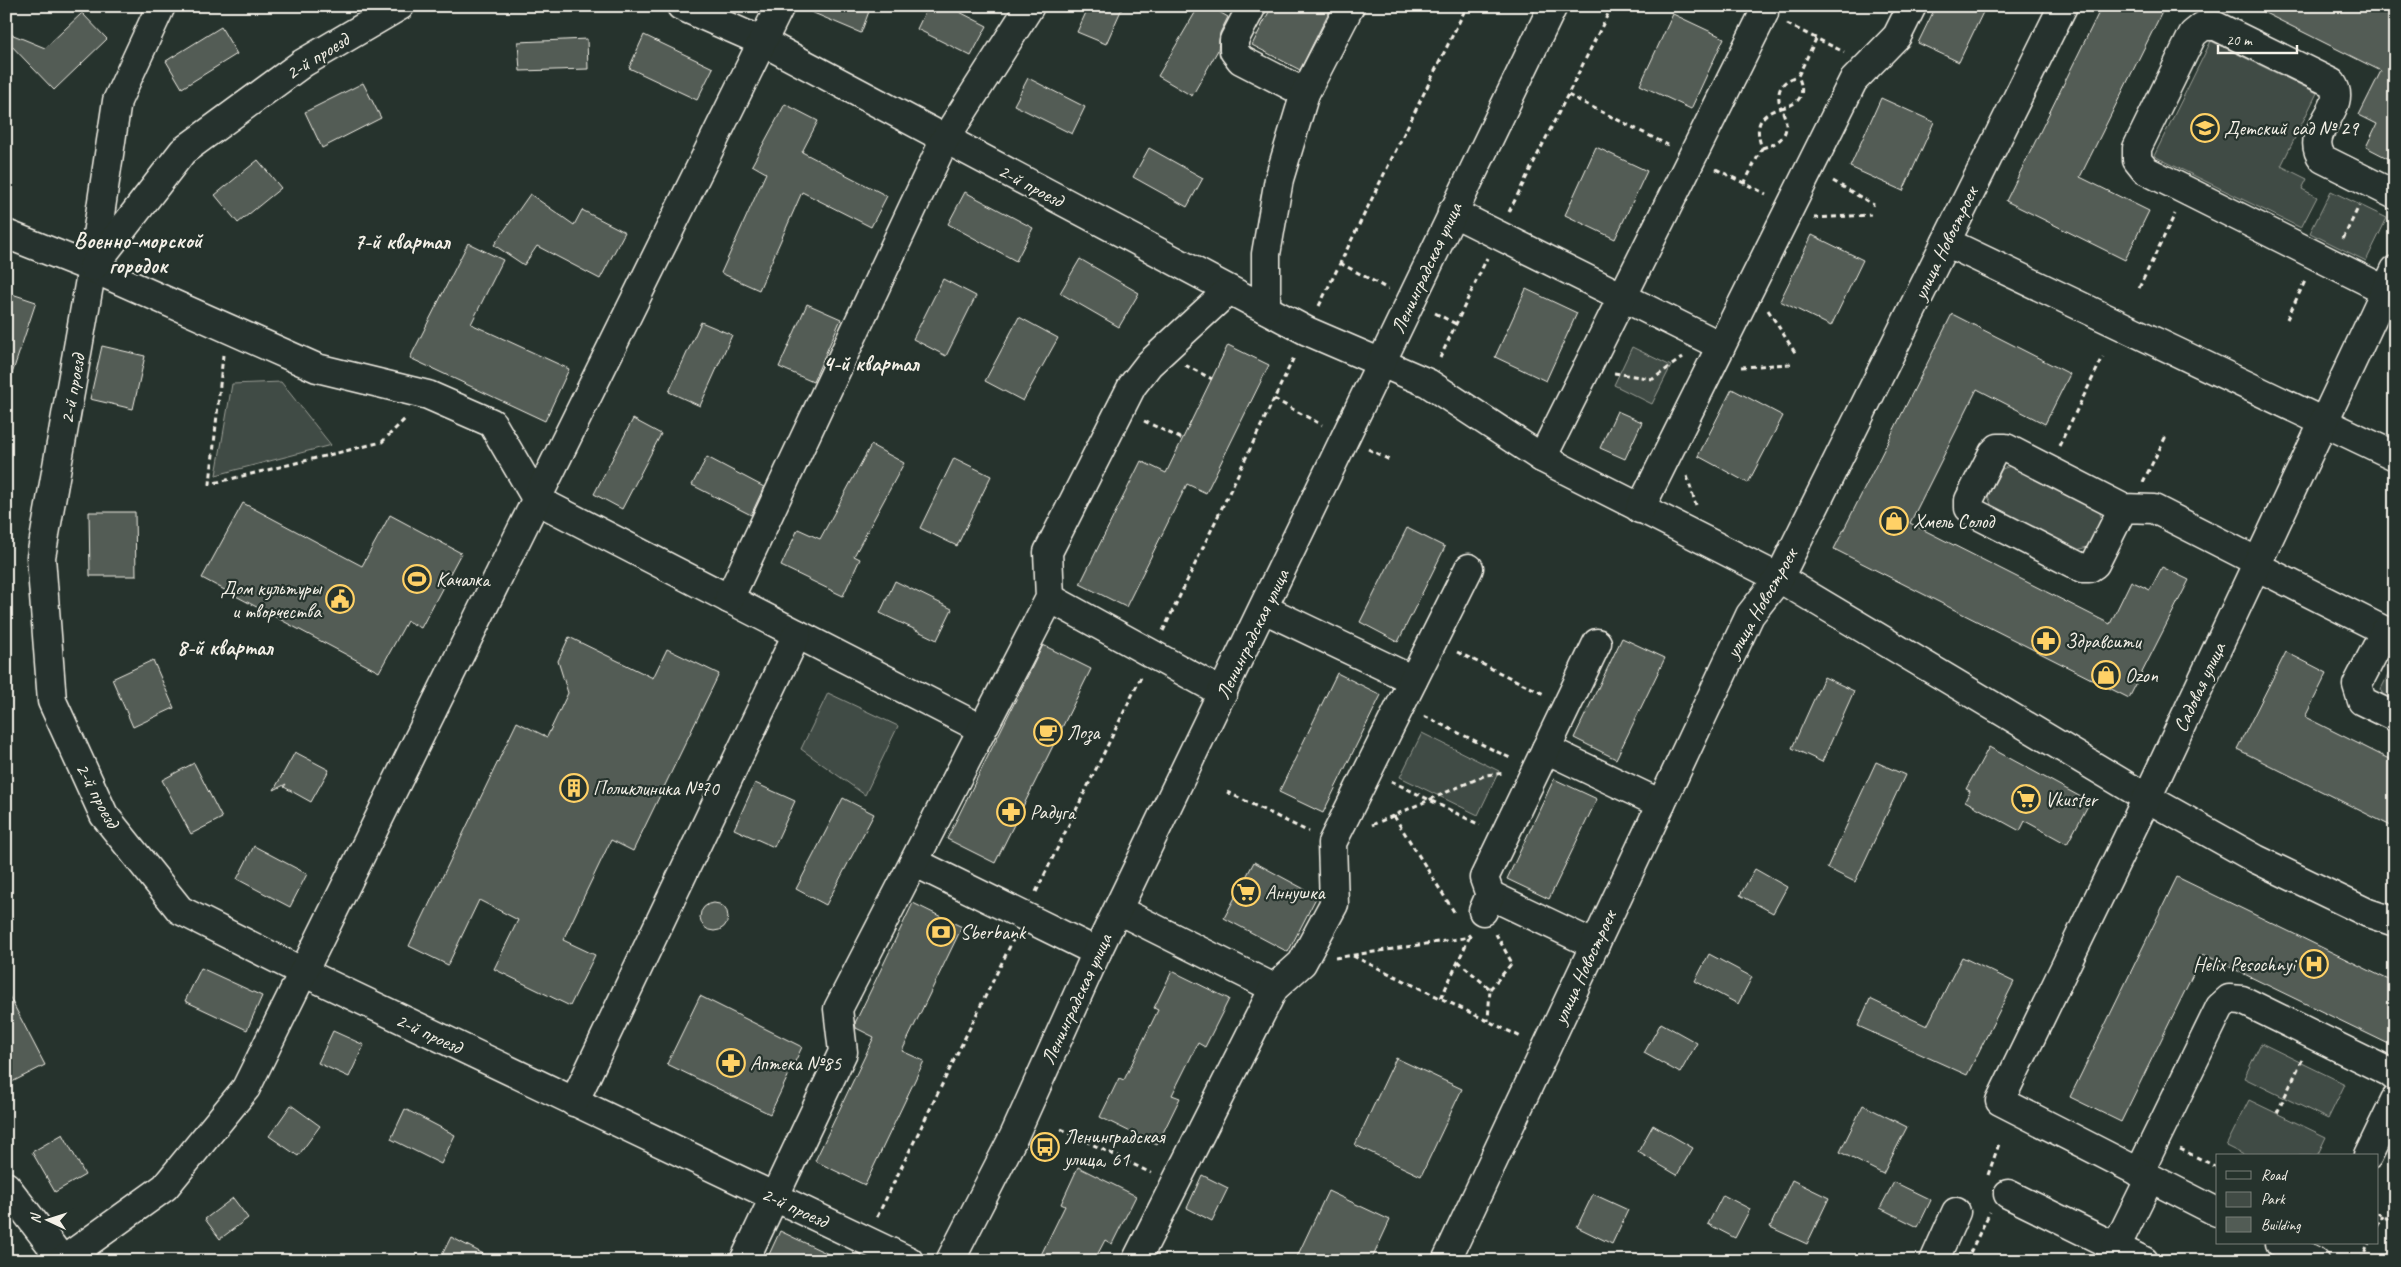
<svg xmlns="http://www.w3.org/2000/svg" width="2401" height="1267" font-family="Caveat,sans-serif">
	<rect width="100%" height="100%" fill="#26332d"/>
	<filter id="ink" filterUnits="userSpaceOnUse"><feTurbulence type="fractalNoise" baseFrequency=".02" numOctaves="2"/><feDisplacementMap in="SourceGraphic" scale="10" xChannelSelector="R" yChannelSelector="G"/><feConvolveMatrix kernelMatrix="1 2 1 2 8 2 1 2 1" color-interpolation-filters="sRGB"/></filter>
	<g filter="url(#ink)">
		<g fill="#414b45" stroke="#9a9e96">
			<polygon points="2211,41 2317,93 2281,166 2307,179 2302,189 2317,197 2301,228 2154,156"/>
			<polygon points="2331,191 2387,218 2366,261 2310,233"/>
			<polygon points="1632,347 1671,366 1652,404 1614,385"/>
			<polygon points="281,382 331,445 216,475 232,384"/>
			<polygon points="2013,465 2098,508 2102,519 2087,547 2077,550 1992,507 1988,496 2002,469"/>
			<polygon points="2395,661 2395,702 2383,697 2381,689"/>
			<polygon points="828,693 898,726 865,795 801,749"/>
			<polygon points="1422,733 1499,771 1478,815 1400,777"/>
			<polygon points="2261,1043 2345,1084 2328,1119 2244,1078"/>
			<polygon points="2249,1100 2326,1137 2317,1156 2246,1156 2226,1146"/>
		</g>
		<g fill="#525c55" stroke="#f4f1e8">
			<polygon points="797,6 871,6 861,33"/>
			<polygon points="928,6 948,6 987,26 971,56 917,29"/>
			<polygon points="1089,6 1123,6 1106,44 1077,32"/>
			<polygon points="1199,6 1209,6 1228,17 1220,33 1218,50 1192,96 1158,76"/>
			<polygon points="1272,6 1332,6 1300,70 1252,45"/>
			<polygon points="1936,6 1986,6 1959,62 1918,43"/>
			<polygon points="2102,6 2165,6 2080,177 2149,211 2125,260 2006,201"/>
			<polygon points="2251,6 2381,6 2395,13 2395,162 2366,147 2377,124 2359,115 2381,71"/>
			<polygon points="82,13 107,39 54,90 6,40 6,32 45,48"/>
			<polygon points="1673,14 1724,38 1691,109 1640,85"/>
			<polygon points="221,27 237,54 182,88 166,61"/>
			<polygon points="644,35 713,68 697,100 629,68"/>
			<polygon points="587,39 588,69 520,71 518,42"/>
			<polygon points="1028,78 1085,107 1072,134 1014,105"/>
			<polygon points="363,83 381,118 322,148 305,112"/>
			<polygon points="1881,98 1934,122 1903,191 1850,167"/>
			<polygon points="785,104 818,121 802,152 887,196 871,227 802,192 759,290 721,273 766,173 752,165"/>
			<polygon points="1596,147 1647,171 1615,239 1565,215"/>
			<polygon points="1149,148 1203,178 1187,207 1133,177"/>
			<polygon points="258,160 281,188 238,223 215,195"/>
			<polygon points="965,192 1033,228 1016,261 948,224"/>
			<polygon points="530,194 574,225 582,210 625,232 600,279 537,246 524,265 494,245"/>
			<polygon points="1812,235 1863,260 1831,326 1780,301"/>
			<polygon points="468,243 503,260 471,324 569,369 545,421 410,358"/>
			<polygon points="1080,259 1139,293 1119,327 1060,293"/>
			<polygon points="943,279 976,296 946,356 913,339"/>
			<polygon points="1526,289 1577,313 1546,381 1495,357"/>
			<polygon points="6,292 36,302 10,380 6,379"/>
			<polygon points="807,304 841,319 813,382 779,367"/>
			<polygon points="1952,314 2070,374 2045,424 1977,389 1910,523 2110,624 2131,581 2150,590 2162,567 2189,580 2129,698 1834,549"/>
			<polygon points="1019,317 1058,338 1023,401 985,381"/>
			<polygon points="701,322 732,335 700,406 669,392"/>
			<polygon points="1228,345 1269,365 1206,493 1187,484 1126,607 1080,584 1141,461 1166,473"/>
			<polygon points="102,346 145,356 133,409 90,399"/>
			<polygon points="1732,389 1783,416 1748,483 1698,456"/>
			<polygon points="1617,411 1642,422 1625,459 1600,448"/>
			<polygon points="633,419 661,434 622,509 594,494"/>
			<polygon points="871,445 904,463 854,556 860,559 843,596 781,566 798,529 820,539"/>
			<polygon points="707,457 764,487 751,515 692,485"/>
			<polygon points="954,458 991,476 957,546 920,528"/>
			<polygon points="243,503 362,566 390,515 461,553 421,628 407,621 379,672 202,578"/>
			<polygon points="89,512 135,512 136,576 90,576"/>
			<polygon points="1407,528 1445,547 1398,642 1360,622"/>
			<polygon points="895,581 952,609 937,640 880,613"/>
			<polygon points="569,637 653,678 667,649 719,674 633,851 611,840 563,940 595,955 570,1006 494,969 518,920 479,900 448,965 409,946 517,722 547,737 568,693 558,661"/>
			<polygon points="1622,638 1665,658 1616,759 1574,738"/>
			<polygon points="1043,645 1091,669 995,863 947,839"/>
			<polygon points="2286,652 2327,673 2305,717 2395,762 2395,828 2237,749"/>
			<polygon points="153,660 174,708 133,727 112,679"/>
			<polygon points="1337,673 1381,695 1323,813 1279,792"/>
			<polygon points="1824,677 1854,691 1822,762 1792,748"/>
			<polygon points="1989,747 2090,802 2067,844 2025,821 2020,831 1965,801 1970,791 1966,789"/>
			<polygon points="295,752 329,770 311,802 284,787 286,784 274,790"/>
			<polygon points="1876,762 1905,775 1855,882 1827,868"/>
			<polygon points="194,763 222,818 191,834 162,780"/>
			<polygon points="1554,779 1597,799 1549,899 1507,879"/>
			<polygon points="755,783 795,801 774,847 734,829"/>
			<polygon points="843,798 874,814 826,905 796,889"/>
			<polygon points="254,846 307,874 290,907 237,879"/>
			<polygon points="1254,862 1317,896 1288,952 1224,918"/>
			<polygon points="1755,869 1787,887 1773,913 1740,895"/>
			<polygon points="2177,877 2395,983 2395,1047 2203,954 2121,1122 2070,1097"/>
			<circle cx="714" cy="917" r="14"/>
			<polygon points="913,903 962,927 902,1051 924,1061 865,1185 815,1161 874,1037 856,1028 855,1023"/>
			<polygon points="1709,954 1752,977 1738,1004 1695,981"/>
			<polygon points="1962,957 2014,982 1967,1075 1858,1026 1870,999 1927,1026"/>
			<polygon points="201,968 262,996 247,1030 185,1001"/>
			<polygon points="1172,971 1229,999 1205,1047 1198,1043 1172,1095 1180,1098 1157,1145 1100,1117 1119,1078 1124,1080 1158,1010 1154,1008"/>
			<polygon points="6,990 45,1065 12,1082 6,1070"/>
			<polygon points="700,996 802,1047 770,1114 667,1064"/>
			<polygon points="1661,1023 1697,1043 1680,1073 1644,1053"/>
			<polygon points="333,1031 364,1045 349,1077 318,1063"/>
			<polygon points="1396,1058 1462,1089 1421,1176 1355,1145"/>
			<polygon points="291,1105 320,1126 298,1156 269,1136"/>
			<polygon points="1863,1105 1907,1127 1883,1174 1840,1152"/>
			<polygon points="405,1109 455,1135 441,1164 391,1139"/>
			<polygon points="1653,1125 1693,1148 1677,1175 1638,1152"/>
			<polygon points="63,1134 85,1175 55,1192 32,1152"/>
			<polygon points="1078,1167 1136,1196 1112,1244 1105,1240 1094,1261 1038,1261 1065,1206 1061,1204"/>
			<polygon points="1202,1175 1228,1188 1212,1221 1187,1208"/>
			<polygon points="1792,1180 1829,1198 1807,1244 1770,1227"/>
			<polygon points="1894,1182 1931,1200 1918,1227 1880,1208"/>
			<polygon points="1328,1191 1390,1220 1371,1261 1295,1261"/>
			<polygon points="1593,1194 1628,1210 1612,1244 1577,1227"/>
			<polygon points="1723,1195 1750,1209 1735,1238 1708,1224"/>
			<polygon points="233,1198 248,1218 220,1239 205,1219"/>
			<polygon points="780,1231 843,1261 766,1261"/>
			<polygon points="451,1237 497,1261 439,1261"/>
		</g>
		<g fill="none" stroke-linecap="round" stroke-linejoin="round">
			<defs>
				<g id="minor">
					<polyline points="161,6 117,101 92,268 41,557 52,701 104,815 180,910 303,972 909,1261"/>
					<polyline points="681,6 763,42 1307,331 1428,383 1542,458 1779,578 2147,798 2256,859 2368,913 2395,922"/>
					<polyline points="1252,6 1234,40 1234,51 1241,60 1305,93"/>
					<polyline points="1452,212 1721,346"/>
					<polyline points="6,234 92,268 317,368 428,395 492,423 537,500 982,729"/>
					<polyline points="1946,242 2395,456"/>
					<polyline points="93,267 183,151 303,63 400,6"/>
					<path d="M2385,290L2145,170L2137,160V148L2193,34L2203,26H2216L2332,83C2350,109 2301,131 2323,159L2395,195"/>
					<polyline points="1266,309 1266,254 1279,179 1305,93 1350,6"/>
					<polyline points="1542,458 1764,13 1764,6"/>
					<polyline points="2123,508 2095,564 2089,568 2082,568 1974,513 1969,508 1969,500 1993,453 1998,448 2006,448 2123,508 2154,509 2258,562"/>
					<polyline points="1640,509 1853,81 1897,36 1912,6"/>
					<polyline points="2256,566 2395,636"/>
					<polyline points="1050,598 1223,693"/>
					<polyline points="729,599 945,139 1030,6"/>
					<polyline points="1264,609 1413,680"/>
					<polyline points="2385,631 2357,685 2362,701 2395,717"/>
					<polyline points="1546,749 1661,804"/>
					<polyline points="914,862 1097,952"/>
					<polyline points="1490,895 1595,945"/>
					<polyline points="1118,910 1274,988"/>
					<polyline points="1483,911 1490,895 1484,878 1597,643"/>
					<polyline points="574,1102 797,634"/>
					<polyline points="2368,1156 2395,1100"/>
					<polyline points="2139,1173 2220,1007 2229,999 2242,1000 2389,1072 2395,1077"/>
					<polyline points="6,1186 63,1261"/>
					<polyline points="2008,1194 2144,1261"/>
					<polyline points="2217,1212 2000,1101 2147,798 2395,270"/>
					<polyline points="2280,1243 2315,1261"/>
					<polyline points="2116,1247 2150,1178"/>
					<polyline points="62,1261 165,1187 246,1088 780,6"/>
					<polyline points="744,1261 843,1052 838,1009 1050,598 1048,552 1132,386 1149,364 1229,290"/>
					<polyline points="1136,1261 1274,988 1302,963 1334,904 1332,843 1469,568"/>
					<polyline points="1446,1261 1750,615 1779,578 2063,6"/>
					<polyline points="1934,1261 1956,1212"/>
				</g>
				<polyline id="major" points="950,1261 1014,1136 1097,952 1553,6"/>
			</defs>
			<use href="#minor" stroke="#f4f1e8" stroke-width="31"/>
			<use href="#major" stroke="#f4f1e8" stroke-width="31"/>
			<g stroke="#f4f1e8" stroke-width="3" stroke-dasharray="5 4" stroke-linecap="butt">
				<polyline points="1787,24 1844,52"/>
				<polyline points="1568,95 1668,145"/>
				<path d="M1762,148C1785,142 1792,130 1781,108C1801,104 1806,94 1798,76L1816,39"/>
				<polyline points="1716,169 1766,194"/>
				<polyline points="1833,181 1874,205"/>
				<path d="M1744,184L1762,148C1754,126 1759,114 1781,108C1775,92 1781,80 1798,76"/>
				<polyline points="1509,212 1612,6"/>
				<polyline points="1814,218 1871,215"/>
				<polyline points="2343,239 2359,206"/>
				<polyline points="1340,263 1388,289"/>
				<polyline points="2139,288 2175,214"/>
				<polyline points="1319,306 1467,6"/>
				<polyline points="1768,310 1796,354"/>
				<polyline points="1435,313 1456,324"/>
				<polyline points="2287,319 2306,279"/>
				<polyline points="223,355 210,484 382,442 407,417"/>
				<polyline points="1440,358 1487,258"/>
				<polyline points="1185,365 1212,379"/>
				<polyline points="1741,367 1791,364"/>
				<polyline points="1614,373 1653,379 1683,357"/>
				<polyline points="1274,399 1322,425"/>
				<polyline points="1144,421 1182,439"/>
				<polyline points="2059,446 2103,357"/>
				<polyline points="1368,449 1392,461"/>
				<polyline points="1687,476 1696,505"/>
				<polyline points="2143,482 2166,436"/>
				<polyline points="1163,631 1295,355"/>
				<polyline points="1457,652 1544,694"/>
				<polyline points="1424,716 1512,759"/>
				<polyline points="1391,781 1480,825"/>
				<polyline points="1227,792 1309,832"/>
				<polyline points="1394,816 1456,915"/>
				<polyline points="1372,825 1486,775 1505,773"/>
				<polyline points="1036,892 1141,677"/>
				<polyline points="1353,956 1523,1038"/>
				<polyline points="1335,958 1470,937 1467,933"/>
				<polyline points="1458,961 1490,989 1488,1021"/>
				<polyline points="1490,989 1512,963 1496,934"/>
				<polyline points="1441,998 1470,936"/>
				<polyline points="2277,1113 2302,1060"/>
				<polyline points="1061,1129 1151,1173"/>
				<polyline points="2180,1149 2217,1167"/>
				<polyline points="1988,1175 1999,1144"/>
				<polyline points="2377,1213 2395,1222"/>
				<polyline points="877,1217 1013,940"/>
				<polyline points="2377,1227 2383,1216"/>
				<polyline points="1966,1261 1990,1212"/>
				<polyline points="2361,1261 2369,1243"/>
			</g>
			<use href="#minor" stroke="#26332d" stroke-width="28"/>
			<use href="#major" stroke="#26332d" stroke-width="28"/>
		</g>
	</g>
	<defs>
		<symbol id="school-ring" viewBox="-11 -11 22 22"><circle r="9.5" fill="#26332d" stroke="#ffd166" stroke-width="1.5"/><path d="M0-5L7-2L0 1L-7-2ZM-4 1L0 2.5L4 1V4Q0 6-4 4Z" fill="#ffd166"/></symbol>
		<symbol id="shop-ring" viewBox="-11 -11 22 22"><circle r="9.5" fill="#26332d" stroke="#ffd166" stroke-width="1.5"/><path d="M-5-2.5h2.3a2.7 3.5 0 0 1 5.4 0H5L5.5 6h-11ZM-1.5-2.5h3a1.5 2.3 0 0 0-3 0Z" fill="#ffd166"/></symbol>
		<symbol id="stadium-ring" viewBox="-11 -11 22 22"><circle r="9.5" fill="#26332d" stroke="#ffd166" stroke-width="1.5"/><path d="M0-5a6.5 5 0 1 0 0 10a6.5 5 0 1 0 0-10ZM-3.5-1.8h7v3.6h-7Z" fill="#ffd166"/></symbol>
		<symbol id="civic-ring" viewBox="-11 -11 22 22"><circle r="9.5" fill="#26332d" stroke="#ffd166" stroke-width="1.5"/><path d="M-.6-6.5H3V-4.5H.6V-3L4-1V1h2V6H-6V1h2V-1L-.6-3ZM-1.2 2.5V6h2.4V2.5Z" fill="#ffd166"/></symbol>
		<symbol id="pharmacy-ring" viewBox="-11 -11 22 22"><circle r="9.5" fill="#26332d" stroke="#ffd166" stroke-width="1.5"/><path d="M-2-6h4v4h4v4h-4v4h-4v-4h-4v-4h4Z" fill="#ffd166"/></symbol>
		<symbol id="cafe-ring" viewBox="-11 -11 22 22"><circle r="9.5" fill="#26332d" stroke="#ffd166" stroke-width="1.5"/><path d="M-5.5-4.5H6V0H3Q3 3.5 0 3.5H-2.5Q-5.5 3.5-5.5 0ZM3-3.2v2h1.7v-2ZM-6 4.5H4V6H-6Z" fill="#ffd166"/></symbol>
		<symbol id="building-ring" viewBox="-11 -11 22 22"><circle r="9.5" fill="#26332d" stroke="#ffd166" stroke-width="1.5"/><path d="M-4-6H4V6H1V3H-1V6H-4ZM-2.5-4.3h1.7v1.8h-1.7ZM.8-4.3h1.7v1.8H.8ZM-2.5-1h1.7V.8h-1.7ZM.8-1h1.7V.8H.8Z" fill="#ffd166"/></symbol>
		<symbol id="supermarket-ring" viewBox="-11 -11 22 22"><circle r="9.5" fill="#26332d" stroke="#ffd166" stroke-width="1.5"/><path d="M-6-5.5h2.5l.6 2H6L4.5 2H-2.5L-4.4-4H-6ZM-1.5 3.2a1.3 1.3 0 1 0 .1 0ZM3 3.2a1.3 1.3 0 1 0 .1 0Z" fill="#ffd166"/></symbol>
		<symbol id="bank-ring" viewBox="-11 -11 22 22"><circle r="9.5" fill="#26332d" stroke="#ffd166" stroke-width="1.5"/><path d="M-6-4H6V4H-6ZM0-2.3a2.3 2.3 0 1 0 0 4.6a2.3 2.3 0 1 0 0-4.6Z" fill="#ffd166"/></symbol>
		<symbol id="hospital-ring" viewBox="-11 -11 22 22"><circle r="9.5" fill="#26332d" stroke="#ffd166" stroke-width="1.5"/><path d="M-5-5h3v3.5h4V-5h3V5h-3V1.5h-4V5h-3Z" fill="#ffd166"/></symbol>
		<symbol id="bus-ring" viewBox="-11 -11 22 22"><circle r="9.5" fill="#26332d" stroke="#ffd166" stroke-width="1.5"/><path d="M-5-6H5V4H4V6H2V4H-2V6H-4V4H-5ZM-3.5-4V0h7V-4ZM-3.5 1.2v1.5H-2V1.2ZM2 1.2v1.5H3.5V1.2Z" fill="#ffd166"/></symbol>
	</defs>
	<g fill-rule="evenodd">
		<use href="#school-ring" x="2189" y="112" width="32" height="32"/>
		<use href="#shop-ring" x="1878" y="505" width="32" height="32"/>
		<use href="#stadium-ring" x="401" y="563" width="32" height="32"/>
		<use href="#civic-ring" x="324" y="583" width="32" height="32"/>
		<use href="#pharmacy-ring" x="2030" y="625" width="32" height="32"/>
		<use href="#shop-ring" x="2090" y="659" width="32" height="32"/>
		<use href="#cafe-ring" x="1032" y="716" width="32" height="32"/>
		<use href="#building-ring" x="558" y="772" width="32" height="32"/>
		<use href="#supermarket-ring" x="2010" y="783" width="32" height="32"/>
		<use href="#pharmacy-ring" x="995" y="796" width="32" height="32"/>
		<use href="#supermarket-ring" x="1230" y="876" width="32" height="32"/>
		<use href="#bank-ring" x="925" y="916" width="32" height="32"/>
		<use href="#hospital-ring" x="2298" y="948" width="32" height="32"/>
		<use href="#pharmacy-ring" x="715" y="1047" width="32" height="32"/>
		<use href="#bus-ring" x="1029" y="1131" width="32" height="32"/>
	</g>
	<g text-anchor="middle" stroke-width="4.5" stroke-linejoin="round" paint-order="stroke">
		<g font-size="20" fill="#f4f1e8" stroke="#26332d">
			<text transform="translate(317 56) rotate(-32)" y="7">2-й проезд</text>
			<text transform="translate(1031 185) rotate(28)" y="7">2-й проезд</text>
			<text transform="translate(1945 243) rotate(-64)" y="7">улица Новостроек</text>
			<text transform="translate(1426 268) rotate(-65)" y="7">Ленинградская улица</text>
			<text transform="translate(72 389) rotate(-80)" y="7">2-й проезд</text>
			<text transform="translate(1761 603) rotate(-60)" y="7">улица Новостроек</text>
			<text transform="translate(1252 634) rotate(-64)" y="7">Ленинградская улица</text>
			<text transform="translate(2199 687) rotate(-65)" y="7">Садовая улица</text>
			<text transform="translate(98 795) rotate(62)" y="7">2-й проезд</text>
			<text transform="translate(1584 967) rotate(-65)" y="7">улица Новостроек</text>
			<text transform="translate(1076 999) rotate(-65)" y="7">Ленинградская улица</text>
			<text transform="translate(429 1033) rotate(25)" y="7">2-й проезд</text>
			<text transform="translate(795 1207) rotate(25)" y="7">2-й проезд</text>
		</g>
		<g font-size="20" fill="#f4f1e8" stroke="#26332d" text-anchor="start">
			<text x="2224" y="135">Детский сад № 29</text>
			<text x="1913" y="528">Хмель Солод</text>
			<text x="436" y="586">Качалка</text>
			<text x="321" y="595" text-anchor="end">Дом культуры<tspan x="321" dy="23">и творчества</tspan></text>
			<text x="2065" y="648">Здравсити</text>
			<text x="2125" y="682">Ozon</text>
			<text x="1067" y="739">Лоза</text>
			<text x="593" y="795">Поликлиника №70</text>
			<text x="2045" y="806">Vkuster</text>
			<text x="1030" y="819">Радуга</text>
			<text x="1265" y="899">Аннушка</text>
			<text x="960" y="939">Sberbank</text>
			<text x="2295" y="971" text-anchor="end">Helix Pesochnyi</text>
			<text x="750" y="1070">Аптека №85</text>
			<text x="1064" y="1143">Ленинградская<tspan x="1064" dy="23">улица, 61</tspan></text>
		</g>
		<g font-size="22" font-weight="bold" fill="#f4f1e8" stroke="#26332d">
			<text x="138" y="248">Военно-морской<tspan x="138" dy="25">городок</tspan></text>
			<text x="402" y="249">7-й квартал</text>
			<text x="871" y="371">4-й квартал</text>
			<text x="225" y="655">8-й квартал</text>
		</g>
	</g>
	<rect width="2401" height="1267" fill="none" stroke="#26332d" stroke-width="25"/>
	<rect x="12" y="12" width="2376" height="1242" fill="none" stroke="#f4f1e8" stroke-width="2" filter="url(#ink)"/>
	<rect x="2216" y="1154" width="162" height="90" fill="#26332d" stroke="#787f78"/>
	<rect x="2226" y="1171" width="25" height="8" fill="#26332d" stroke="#787f78"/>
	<text x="2261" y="1180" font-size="15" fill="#f4f1e8">Road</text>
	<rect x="2226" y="1192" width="25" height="15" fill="#414b45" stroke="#787f78"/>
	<text x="2261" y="1204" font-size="15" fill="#f4f1e8">Park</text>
	<rect x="2226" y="1217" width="25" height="15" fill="#525c55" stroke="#787f78"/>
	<text x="2261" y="1230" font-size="15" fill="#f4f1e8">Building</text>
	<g transform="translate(48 1220) rotate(274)" stroke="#26332d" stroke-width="4" paint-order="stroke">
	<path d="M0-4L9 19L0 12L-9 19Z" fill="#f4f1e8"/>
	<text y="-8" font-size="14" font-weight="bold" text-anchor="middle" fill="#f4f1e8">N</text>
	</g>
	<path d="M2218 45v8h79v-8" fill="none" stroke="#f4f1e8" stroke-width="2.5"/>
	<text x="2226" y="45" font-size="15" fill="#f4f1e8" stroke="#26332d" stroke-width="4" paint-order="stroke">20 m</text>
</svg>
